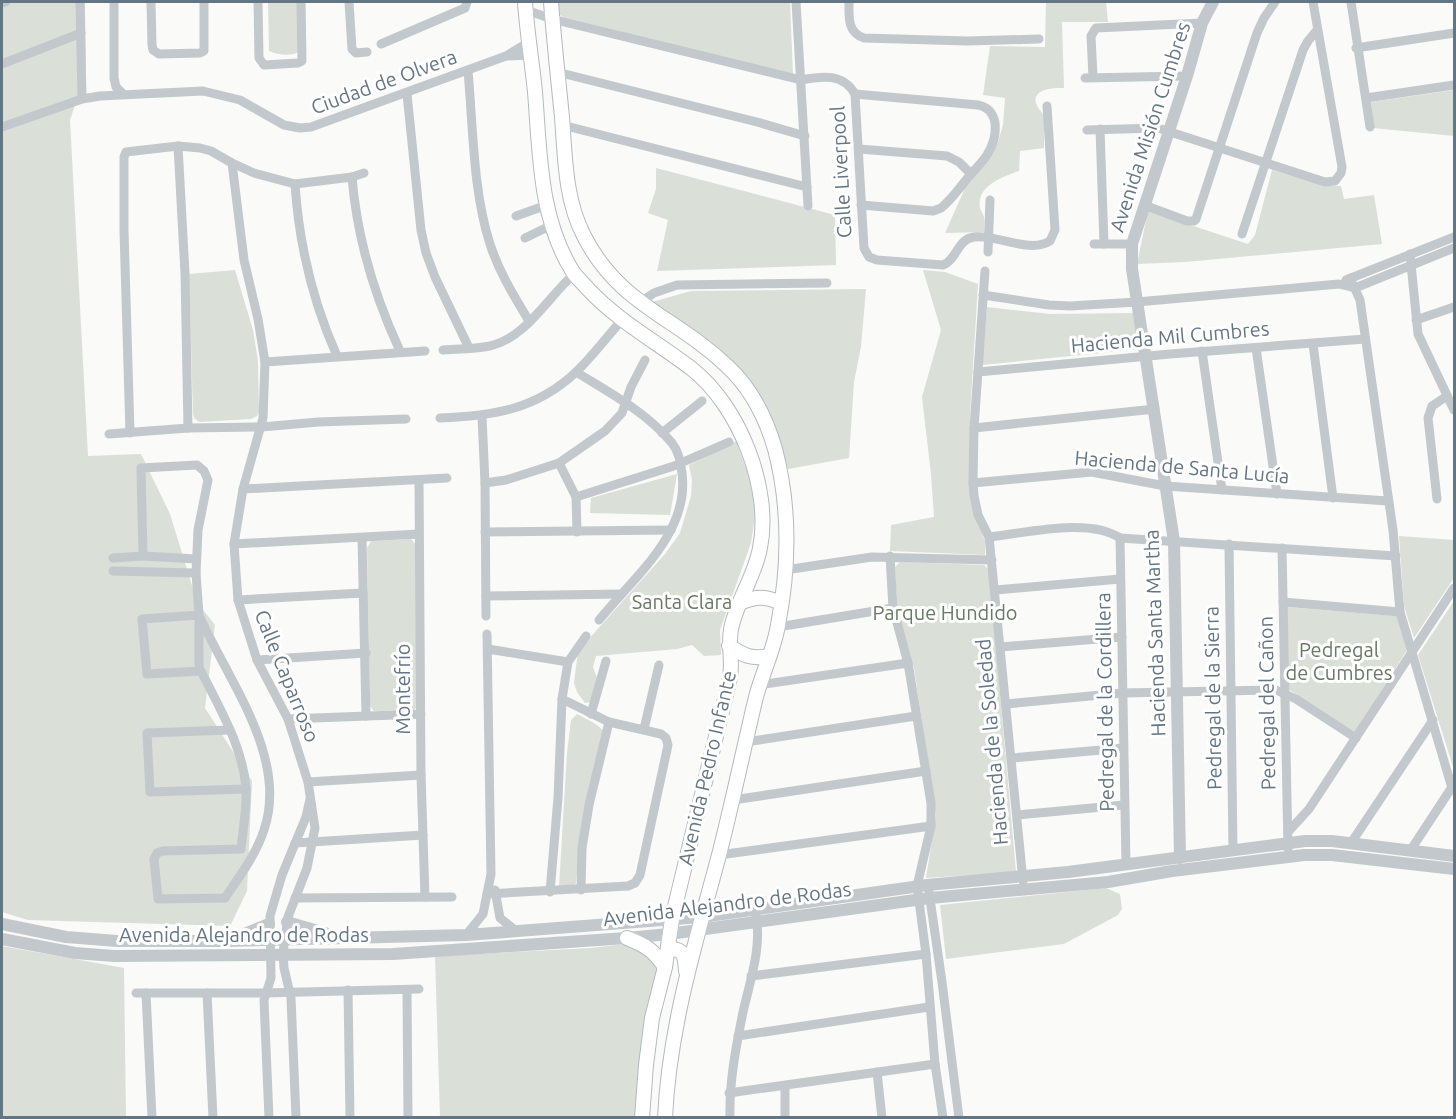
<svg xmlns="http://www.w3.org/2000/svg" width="1456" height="1119" font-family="Ubuntu,sans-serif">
	<rect width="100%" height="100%" fill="#fafaf8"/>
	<g fill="#dadfd7">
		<polygon points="2,2 85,2 86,81 77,99 70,120 88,456 141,454 170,514 197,602 215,625 205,708 252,781 247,891 230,926 28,920 2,912"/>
		<path d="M268,2H298L300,51C292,57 278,55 269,51Z"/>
		<polygon points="557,2 790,2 793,75 563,17 558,13"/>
		<path d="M1046,2H1106L1108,22H1062L1064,88C1043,87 1024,94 1044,115V148L1020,151L1019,171C1003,177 976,186 980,208C981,211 983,214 984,217C985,221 984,227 984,232L945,233L966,186L998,142L1003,125L1005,98L983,95L990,46L1045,47Z"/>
		<polygon points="1454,90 1454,136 1373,128 1371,102"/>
		<polygon points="656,168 835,215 836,265 657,271 668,220 648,213 656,189"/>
		<polygon points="1272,170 1326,186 1341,186 1344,199 1374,195 1382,244 1185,262 1137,264 1148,211 1248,244 1255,235"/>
		<polygon points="235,270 253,330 258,361 259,412 257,416 251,419 199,422 194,418 193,413 189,274"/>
		<polygon points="923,270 945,272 978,284 970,415 970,499 985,541 985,555 890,551 891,525 934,517 931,474 922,397 941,330"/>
		<path d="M866,289L861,347L854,382L849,458L788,469C773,414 755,377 710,341C691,327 670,317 652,302L691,291Z"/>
		<polygon points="987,307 1050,314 1136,313 1141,349 982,365"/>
		<polygon points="736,441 752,485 755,516 751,543 720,630 721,655 704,656 692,645 677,649 596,656 593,667 597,678 592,702 585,703 577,692 574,683 578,651 665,554 680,533 691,496 692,480 689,465"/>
		<polygon points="677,474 670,515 590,513 591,498"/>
		<polygon points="1399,536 1454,540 1454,578 1414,638 1404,606"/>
		<polygon points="411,539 417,546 418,706 414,710 374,711 370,706 367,548 371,541"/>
		<polygon points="900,562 984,565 989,570 1016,872 926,878 936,815 914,668 898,618 895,567"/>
		<polygon points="1454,601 1454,770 1418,655"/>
		<polygon points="1286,607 1397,616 1407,650 1355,732 1288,689"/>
		<polygon points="577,714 594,723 604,731 578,863 576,883 573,887 559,887 567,753 571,720"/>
		<polygon points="1106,888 1120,894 1122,909 1118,915 1064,944 946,959 940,905"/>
		<polygon points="625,944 635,945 656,963 657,969 638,1069 636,1117 440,1117 435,956 591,948"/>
		<polygon points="2,946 124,968 126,1117 2,1117"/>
	</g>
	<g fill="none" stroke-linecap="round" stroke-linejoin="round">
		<defs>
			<g id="secondary">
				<path d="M525,2C527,32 532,62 535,92C540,153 539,218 573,272C577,278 583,283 588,289C619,322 657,342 692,369C739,406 772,488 760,548C755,576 737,600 731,629C728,645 733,661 730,678L672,919L665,967L652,1018L646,1065L642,1118"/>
				<path d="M551,2C554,40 558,78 562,117C565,156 565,200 584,236C619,305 676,317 727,366C751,388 766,418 775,449C790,506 789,568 778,625C774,651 761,675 755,701C743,752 732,804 719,855C696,941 669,1028 665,1118"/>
				<path d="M740,603C756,596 765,596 781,603"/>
				<path d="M729,646C743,655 752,660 769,656"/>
				<path d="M627,938C647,946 653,950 665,967"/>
				<path d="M668,949C685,948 685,957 686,971"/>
			</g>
		</defs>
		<use href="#secondary" stroke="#b3babf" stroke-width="16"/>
		<g stroke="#c3c8cc" stroke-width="9">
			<polyline points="80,2 82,99"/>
			<polyline points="114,2 114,78 116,87 122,93"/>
			<polyline points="151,2 152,45 153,50 159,54 200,53 204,51 204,2"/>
			<polyline points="258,2 259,58 264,65 298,63 302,61 301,2"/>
			<polyline points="349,2 352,49 356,53 367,52"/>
			<polyline points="796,2 808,206"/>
			<path d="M849,2C849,16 847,33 864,38L967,41L1039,39"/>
			<polyline points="1351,2 1370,127"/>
			<polyline points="2,3 6,2"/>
			<path d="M526,10L552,19L801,80C822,76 843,73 855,94L864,248L869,257L877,260L943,265C957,260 957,239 974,237C996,234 1030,254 1050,241L1055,230L1047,106"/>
			<polyline points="381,44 465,8 467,2"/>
			<polyline points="1356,48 1454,33"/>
			<polyline points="506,56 532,55"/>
			<polyline points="2,64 81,33"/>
			<path d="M468,71C473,126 473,192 490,244C499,272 514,296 529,321"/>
			<polyline points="557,72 757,122 805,136"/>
			<polyline points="1093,77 1091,36 1096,28 1202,23"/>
			<polyline points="1085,78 1187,76"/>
			<polyline points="407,94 421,230 426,253 435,277 469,348"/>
			<path d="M855,94L978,105C1002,110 997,139 987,155C981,164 973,171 966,180C958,190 951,200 941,208L933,211L861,205"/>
			<polyline points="1366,98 1454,85"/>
			<polyline points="562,125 807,187"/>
			<polyline points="2,127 82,99 100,96 203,91 240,100 284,125 300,128 311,127 506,56 524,45 529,40"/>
			<polyline points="1100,129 1104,244"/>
			<polyline points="1087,130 1158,128 1325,182 1335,181 1341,173 1342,167 1313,2"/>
			<polyline points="178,146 185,273 188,428"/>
			<polyline points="859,149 947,156 959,162 971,174"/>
			<polyline points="232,163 244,260 258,319 265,362 263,418 243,489 234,544 238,600 257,660 288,719 308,782 315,828 307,868 288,917 283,953 284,968 291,998 296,1118"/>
			<path d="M352,177C357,239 374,295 400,351"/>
			<path d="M295,184C299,245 312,300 337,356"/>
			<polyline points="1144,205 1187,221 1194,221 1196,219 1257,33 1264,18 1275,2"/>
			<polyline points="516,216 547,205"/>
			<polyline points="1242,234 1303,50 1308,41 1317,30"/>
			<polyline points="525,238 552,225"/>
			<polyline points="1094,244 1132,244"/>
			<polyline points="988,252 990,200"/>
			<polyline points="1410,254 1418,334 1454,410"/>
			<polyline points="985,271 974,428 973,483 974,496 978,515 989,537 1023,881"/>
			<polyline points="1350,278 1360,300 1393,530 1400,612 1452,788"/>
			<polyline points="1346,280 1454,237"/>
			<polyline points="983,295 1049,305 1070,306 1137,302 1339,284 1355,288 1454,248"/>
			<polyline points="639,303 654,293 677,285 827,283"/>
			<polyline points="1416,320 1454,307"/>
			<polyline points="1313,344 1333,498"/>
			<polyline points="1256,348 1277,494"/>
			<path d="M443,350C458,349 475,349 490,346C526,338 548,297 574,274"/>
			<polyline points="1202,351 1222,490"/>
			<polyline points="265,362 425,351"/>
			<path d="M576,372C610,393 646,412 672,443C679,452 680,461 682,473C690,533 633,578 599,620"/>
			<polyline points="978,372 1170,354 1365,339"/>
			<polyline points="482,416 485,483 486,616"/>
			<path d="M440,418C492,416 536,410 576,372C592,357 606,338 621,321"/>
			<polyline points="974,428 1155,409"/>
			<polyline points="130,433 124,231 124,157 126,152 178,146 200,148 211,151 232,163 254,173 295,184 352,177 364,173"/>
			<polyline points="662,433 702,401"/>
			<polyline points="109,434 188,428 262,427 318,422 406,419"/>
			<polyline points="559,463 576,497 577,532"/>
			<polyline points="419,481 421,775 425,897"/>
			<polyline points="485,483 506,480 559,463 605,431 622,413 631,387 645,360"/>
			<polyline points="973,483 1092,472 1165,486 1388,501"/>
			<polyline points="243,489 447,478"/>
			<polyline points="576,497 674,466 729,442"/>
			<polyline points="1437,499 1428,418 1432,406 1447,396"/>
			<polyline points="485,532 671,530"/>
			<path d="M989,537C1026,533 1089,517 1120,538"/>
			<polyline points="362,538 366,716"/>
			<polyline points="1120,538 1126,864"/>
			<polyline points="1120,538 1396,556"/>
			<polyline points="234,544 419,534"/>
			<polyline points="1229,544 1233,851"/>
			<polyline points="1282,548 1288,849"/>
			<polyline points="143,556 196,559"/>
			<polyline points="890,556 893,608 908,663 931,803 931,826 917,886 926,954 935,1064 943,1118"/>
			<path d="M113,558L143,556L141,468L197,465L204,471L208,480L198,530L196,573L199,615V669L201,671C219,707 243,747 246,788C247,808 243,829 241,849L163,851L157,853L154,859L158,899L225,898C239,877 256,855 264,830C289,757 227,679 199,615L142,619L147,674L201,671"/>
			<polyline points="785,570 872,557 992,560"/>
			<polyline points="113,571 196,573"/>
			<polyline points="996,590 1120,579"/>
			<polyline points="486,596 620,594"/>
			<polyline points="238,600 363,593"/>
			<polyline points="1283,602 1400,612"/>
			<polyline points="778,627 893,608"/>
			<polyline points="1001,647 1122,637"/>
			<polyline points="488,649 568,662"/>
			<polyline points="257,660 366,653"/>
			<polyline points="759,685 908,663"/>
			<polyline points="1006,704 1122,693 1276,690 1296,699 1356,738"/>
			<polyline points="591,714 606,661"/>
			<polyline points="288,719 421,714"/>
			<polyline points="644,729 659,665"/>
			<polyline points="230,730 147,733 150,792 246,789"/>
			<polyline points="746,742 916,716"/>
			<polyline points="1012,758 1123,748"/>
			<polyline points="308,782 421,775"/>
			<polyline points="733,800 926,771"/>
			<polyline points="1017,815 1124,805"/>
			<polyline points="1288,832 1309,809 1454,588"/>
			<polyline points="295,843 423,835"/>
			<polyline points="1351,843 1433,720"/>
			<polyline points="1410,851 1454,784"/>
			<polyline points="719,855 931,826"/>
			<polyline points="495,890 500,918 515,930"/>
			<polyline points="581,890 582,848 589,805 609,722"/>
			<polyline points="550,892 558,798 562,699 568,662 586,636"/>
			<polyline points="929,892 942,982 959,1118"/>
			<polyline points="487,894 628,886 635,883 640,875 668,745 666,738 661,734 609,722 562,699"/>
			<polyline points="295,898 452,897"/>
			<polyline points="466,935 483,914 491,874 487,634"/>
			<polyline points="751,976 926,954"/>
			<polyline points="348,990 350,1118"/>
			<polyline points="407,990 408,1118"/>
			<polyline points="136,993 265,993 419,989"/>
			<polyline points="146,993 152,1118"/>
			<polyline points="207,993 213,1118"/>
			<polyline points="738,1036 929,1007"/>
			<polyline points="877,1072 882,1118"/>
			<polyline points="785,1086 785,1118"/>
			<polyline points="729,1093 935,1064"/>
			<polyline points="269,1118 264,1000 271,978 270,916 282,875 306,817 310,799"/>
			<path d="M730,1118C729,1082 736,1047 743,1012C750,981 762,947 756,916"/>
		</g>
		<g stroke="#c3c8cc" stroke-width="12">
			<polyline points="1180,858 1174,541 1132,269 1132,244 1187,76 1202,23 1213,2"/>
			<polyline points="287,922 325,933"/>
			<polyline points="2,924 66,937 117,941 225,941 466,935 702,917 927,885 1068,872 1305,841 1332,841 1454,856"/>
			<polyline points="237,937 269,924"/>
			<polyline points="2,939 75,953 114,956 393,954 627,938 669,934 930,898 1108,882 1172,871 1304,855 1332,855 1454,869"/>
		</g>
		<use href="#secondary" stroke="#fff" stroke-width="14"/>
	</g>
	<g text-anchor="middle" stroke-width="6" stroke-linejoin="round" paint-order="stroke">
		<g font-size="20" fill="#647683" stroke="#fff">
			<text transform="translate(384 82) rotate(-20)" y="7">Ciudad de Olvera</text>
			<text transform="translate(1150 127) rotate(-72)" y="7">Avenida Misión Cumbres</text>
			<text transform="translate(841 172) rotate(-93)" y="7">Calle Liverpool</text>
			<text transform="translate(1170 337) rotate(-5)" y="7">Hacienda Mil Cumbres</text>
			<text transform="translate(1182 467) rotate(5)" y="7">Hacienda de Santa Lucía</text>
			<text transform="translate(1155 633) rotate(-92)" y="7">Hacienda Santa Martha</text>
			<text transform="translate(287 676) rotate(68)" y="7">Calle Caparroso</text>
			<text transform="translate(403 689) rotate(-90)" y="7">Montefrío</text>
			<text transform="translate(1213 698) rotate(-91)" y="7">Pedregal de la Sierra</text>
			<text transform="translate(1105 702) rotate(-91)" y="7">Pedregal de la Cordillera</text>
			<text transform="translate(1267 703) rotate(-91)" y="7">Pedregal del Cañon</text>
			<text transform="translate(992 742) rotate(-95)" y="7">Hacienda de la Soledad</text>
			<text transform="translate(707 768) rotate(-77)" y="7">Avenida Pedro Infante</text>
			<text transform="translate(727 904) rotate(-7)" y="7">Avenida Alejandro de Rodas</text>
			<text x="244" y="942">Avenida Alejandro de Rodas</text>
		</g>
		<g font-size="20" fill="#687a64" stroke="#fff">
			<text x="682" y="609">Santa Clara</text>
			<text x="945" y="620">Parque Hundido</text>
			<text x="1339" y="657">Pedregal<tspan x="1339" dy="23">de Cumbres</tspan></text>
		</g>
	</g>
	<rect width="1456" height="1119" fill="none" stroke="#647683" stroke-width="6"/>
</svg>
